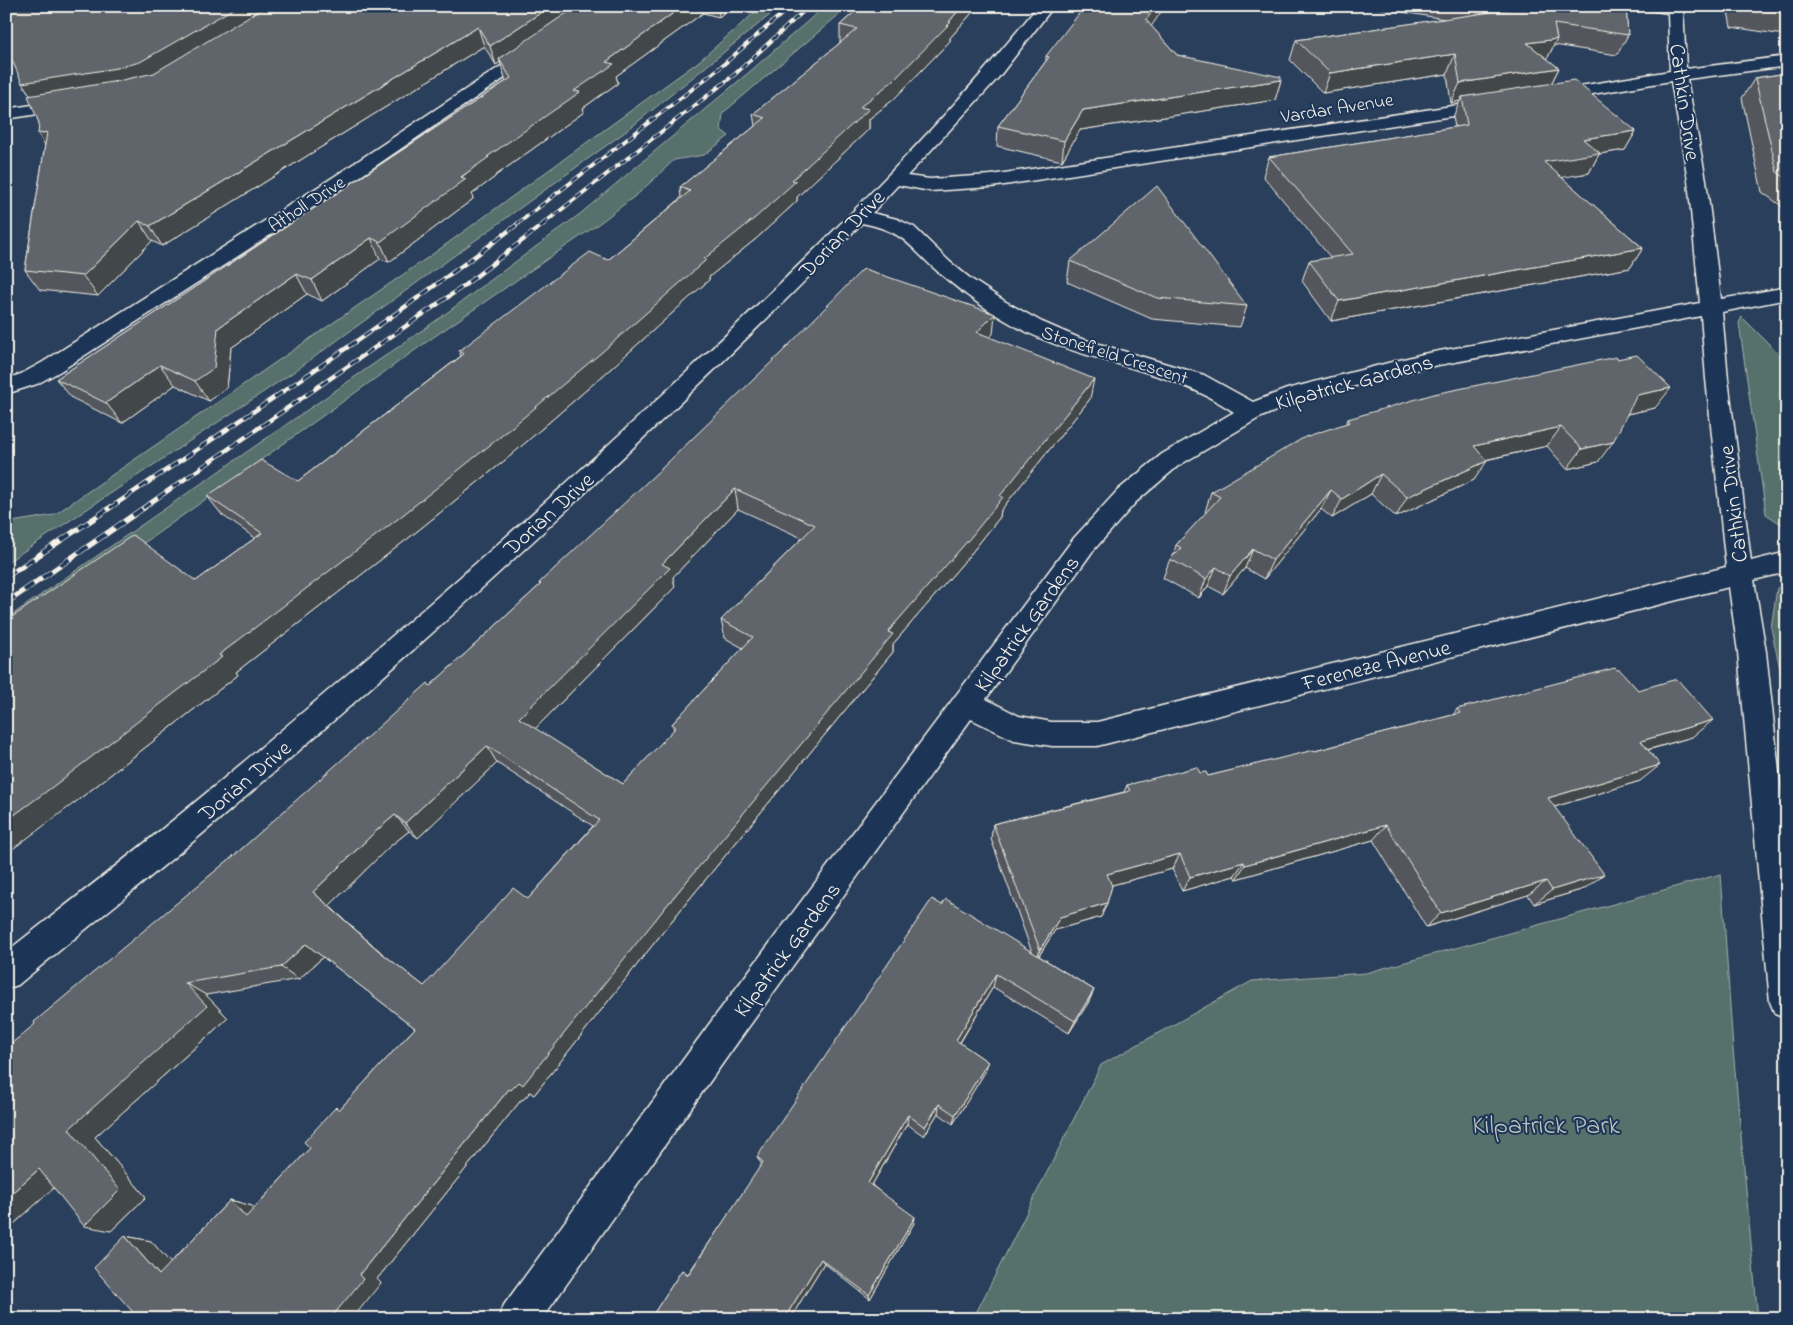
<svg xmlns="http://www.w3.org/2000/svg" width="1793" height="1325" font-family="'Indie Flower',sans-serif">
	<rect width="100%" height="100%" fill="#2a3f5b"/>
	<filter id="ink" filterUnits="userSpaceOnUse"><feTurbulence type="fractalNoise" baseFrequency=".02" numOctaves="2"/><feDisplacementMap in="SourceGraphic" scale="10" xChannelSelector="R" yChannelSelector="G"/><feConvolveMatrix kernelMatrix="1 2 1 2 8 2 1 2 1" color-interpolation-filters="sRGB"/></filter>
	<g filter="url(#ink)">
		<g fill="#57706c" stroke="#a6b0aa">
			<polygon points="762,6 781,6 625,132 295,371 6,563 6,523 54,515 430,256 698,62"/>
			<polygon points="825,6 849,6 723,113 721,130 729,136 704,155 674,160 639,193 597,225 435,336 130,553 6,638 6,619 437,320 580,214 754,68"/>
			<polygon points="1742,317 1787,362 1787,526 1784,526 1766,514 1739,323"/>
			<polygon points="1786,585 1787,587 1787,700 1771,628 1777,588"/>
			<polygon points="1721,874 1733,1049 1758,1319 973,1319 1101,1065 1252,981 1366,973"/>
		</g>
		<g fill="none" stroke-linecap="round" stroke-linejoin="round">
			<defs>
				<g id="street">
					<path d="M1038,6H1054L998,78L907,176L930,179L991,175L1492,100L1498,101L1501,105L1498,109L1492,110L991,187L930,191L898,185L872,213L897,219L914,227L950,262L971,279L1006,302L1042,322L1079,338L1204,375L1253,402L1287,389L1423,354L1700,303L1688,180L1671,81L1550,101L1544,100L1541,96L1544,92L1670,71L1668,13L1644,9L1641,6H1683L1686,69L1787,56V66L1687,79L1706,180L1721,299L1787,287V299L1722,312L1728,379L1751,561L1787,552V572L1754,580L1766,652L1787,845V1019L1775,1014L1770,1002L1738,652L1729,587L1097,746H1052L1014,740L971,719L737,1043L542,1319H498L504,1305L713,1019L1074,538L1118,490L1162,454L1234,412C1167,366 1086,365 1015,326C990,312 965,295 943,276C910,249 908,232 862,223C658,431 443,628 221,818C154,875 85,929 18,985L6,989V952C71,901 136,851 199,799C361,665 519,529 672,386C800,266 927,144 1038,6ZM1701,316L1706,379L1726,567L1097,722H1052L1019,716L986,699L1092,552L1136,502L1178,466L1259,418L1302,400L1423,368Z"/>
					<polygon points="534,46 540,48 542,51 540,54 346,186 59,372 37,384 6,394 6,379 21,374 43,362 332,178 528,48"/>
					<polygon points="71,99 77,100 80,104 77,108 6,119 6,109"/>
				</g>
			</defs>
			<use href="#street" stroke="#f4f1e8" stroke-width="3"/>
			<use href="#street" fill="#1d3557" fill-rule="evenodd"/>
			<defs>
				<g id="rail-far2">
					<polyline points="517,224 717,70 791,6"/>
					<polyline points="543,224 734,75 809,6"/>
				</g>
				<g id="rail-far1">
					<path d="M110,508C248,415 387,324 519,223"/>
					<polyline points="143,508 461,288 545,223"/>
				</g>
				<g id="rail">
					<polyline points="6,577 111,507"/>
					<polyline points="6,603 145,507"/>
				</g>
			</defs>
			<use href="#rail-far2" stroke="#f4f1e8" stroke-width="4"/>
			<use href="#rail-far1" stroke="#f4f1e8" stroke-width="4.5"/>
			<use href="#rail" stroke="#f4f1e8" stroke-width="5.5"/>
			<use href="#rail-far2" stroke="#1d3557" stroke-width="2.5" stroke-dasharray="7" stroke-linecap="butt"/>
			<use href="#rail-far1" stroke="#1d3557" stroke-width="3" stroke-dasharray="9" stroke-linecap="butt"/>
			<use href="#rail" stroke="#1d3557" stroke-width="4" stroke-dasharray="11" stroke-linecap="butt"/>
		</g>
		<g fill="#52575b" stroke="#f4f1e8" fill-rule="evenodd">
			<polygon points="6,6 731,6 719,17 703,13 616,76 618,83 583,108 584,112 495,176 495,177 472,194 473,199 389,262 380,259 322,301 307,294 231,348 227,388 209,401 175,385 122,423 72,398 56,379 506,81 505,78 500,62 496,65 484,46 162,246 152,241 98,296 40,290 25,270 45,145 39,123 30,95 22,83"/>
			<polygon points="861,6 978,6 950,38 950,41 894,99 869,119 869,129 797,197 797,201 757,238 709,277 709,280 607,372 509,457 410,537 236,672 238,675 73,804 196,581 255,538 222,515 207,496 298,481 461,356 459,351 608,260 681,198 680,187 755,126 753,114 840,43 840,25"/>
			<polygon points="1366,6 1626,6 1628,35 1617,55 1554,45 1547,59 1559,68 1551,84 1636,131 1625,150 1599,154 1589,173 1561,177 1643,248 1630,268 1331,321 1302,281 1309,261 1331,258 1263,176 1269,157 1455,127 1453,117 1460,101 1451,103 1447,74 1323,93 1290,60 1296,40 1445,19"/>
			<polygon points="1727,6 1787,6 1787,31 1784,35 1731,27"/>
			<polygon points="1151,26 1177,55 1281,80 1275,100 1080,130 1062,161 997,146 998,126 1046,61 1046,56"/>
			<polygon points="1787,73 1787,210 1762,192 1742,98 1755,78"/>
			<polygon points="1070,261 1247,306 1240,327 1152,319 1067,282"/>
			<path d="M993,334L990,337L1090,399L1001,510L1000,517L969,556L893,644V652L678,913L534,1095L530,1092L523,1100L522,1099L377,1279L381,1283L139,1319L125,1236L151,1241L170,1263L230,1200L252,1206L254,1208L310,1148L340,1109L415,1028L323,957L299,979L206,995L228,1018L95,1137L146,1197L111,1231L54,1188L6,1231L35,1024L238,852L430,686L540,585L539,583ZM738,509L802,538L721,620L725,638L743,648L672,724L674,730L623,784L535,729L675,587L673,577ZM497,763L593,826L528,899L424,986L384,955L329,906L389,847L409,831L418,838Z"/>
			<polygon points="1655,408 1627,414 1598,462 1567,469 1547,446 1486,460 1474,480 1396,517 1371,494 1332,518 1321,509 1264,579 1245,568 1223,594 1208,586 1199,598 1163,578 1170,559 1173,556 1176,545 1206,513 1205,512 1211,492 1346,424 1348,419"/>
			<polygon points="1617,670 1638,690 1692,737 1648,750 1640,781 1554,807 1584,889 1534,904 1528,895 1426,927 1373,840 1236,879 1234,876 1182,891 1172,869 1112,885 1107,903 1101,917 1055,930 1039,956 1094,990 1088,1003 1069,1033 993,987 960,1043 988,1062 985,1072 953,1124 938,1113 924,1136 907,1124 872,1185 914,1223 870,1299 824,1263 790,1319 650,1319 682,1270 688,1274 762,1165 757,1157 942,905 1032,952 991,839 993,824 1124,792 1127,785 1200,773 1208,776 1315,751 1453,715 1457,709"/>
		</g>
		<g fill="#42474a" stroke="#f4f1e8">
			<polygon points="238,6 279,6 129,87 35,102 22,83"/>
			<polygon points="551,6 583,6 499,59 500,62 496,65 490,46"/>
			<polygon points="683,6 702,6 703,13 616,76 618,83 583,108 584,112 495,176 495,177 472,194 473,199 389,262 380,242 487,157 574,91 606,62"/>
			<polygon points="718,6 731,6 719,17"/>
			<polygon points="962,6 978,6 950,38 950,41 894,99 869,119 869,129 797,197 797,201 757,238 709,277 709,280 607,372 509,457 410,537 236,672 238,675 73,804 6,854 6,821 219,655 704,259 792,180 860,107 949,22"/>
			<polygon points="1156,6 1165,6 1142,40 1146,20"/>
			<polygon points="478,27 484,46 162,246 150,226"/>
			<polygon points="1557,39 1547,59 1527,43"/>
			<polygon points="1455,54 1447,74 1323,93 1330,73"/>
			<polygon points="1559,68 1549,88 1462,97 1460,101 1451,103 1460,83"/>
			<polygon points="1281,80 1275,100 1080,130 1062,161 1064,141 1083,110"/>
			<polygon points="1636,131 1625,150 1599,154 1589,173 1534,182 1544,162 1583,139"/>
			<polygon points="47,132 51,154 38,134"/>
			<polygon points="139,221 152,241 98,296 83,276"/>
			<polygon points="371,238 380,259 322,301 312,280"/>
			<polygon points="1643,248 1630,268 1331,321 1339,301"/>
			<polygon points="296,274 307,294 231,348 227,388 209,401 195,381 218,328"/>
			<polygon points="995,314 993,334 975,352 977,332"/>
			<polygon points="160,365 175,385 122,423 106,403"/>
			<polygon points="1094,379 1090,399 1001,510 1000,517 969,556 893,644 893,652 678,913 534,1095 530,1092 523,1100 522,1099 377,1279 381,1283 352,1319 330,1319 359,1275 509,1089 672,899 892,627"/>
			<polygon points="1671,388 1655,408 1622,415 1637,395"/>
			<polygon points="1561,427 1547,446 1462,465 1474,446"/>
			<polygon points="1613,442 1598,462 1567,469 1582,449"/>
			<polygon points="1487,461 1474,480 1396,517 1407,497"/>
			<polygon points="1381,474 1371,494 1332,518 1342,499"/>
			<polygon points="735,489 738,509 673,577 675,587 528,736 519,718 662,564"/>
			<polygon points="1331,490 1321,509 1264,579 1273,560"/>
			<polygon points="1253,549 1245,568 1223,594 1230,576"/>
			<polygon points="1216,567 1208,586 1199,598 1206,579"/>
			<polygon points="1713,720 1692,737 1622,757 1641,741"/>
			<polygon points="487,746 497,763 418,838 405,823"/>
			<polygon points="1660,765 1640,781 1531,814 1548,798"/>
			<polygon points="395,815 409,831 389,847 329,906 393,963 313,892 375,832"/>
			<polygon points="1386,825 1373,840 1236,879 1245,865"/>
			<polygon points="1180,854 1172,869 1101,888 1107,874"/>
			<polygon points="1244,862 1234,876 1182,891 1190,877"/>
			<polygon points="1604,874 1584,889 1534,904 1552,890"/>
			<polygon points="1546,881 1528,895 1426,927 1441,913"/>
			<polygon points="1107,903 1101,917 1055,930 1035,962 1040,950 1060,917"/>
			<polygon points="306,944 323,957 299,979 281,967"/>
			<polygon points="996,974 993,987 954,1052 956,1040"/>
			<polygon points="185,983 206,995 228,1018 95,1137 146,1197 111,1231 84,1226 69,1129"/>
			<polygon points="1094,990 1088,1003 1069,1033 1075,1021"/>
			<polygon points="988,1062 985,1072 953,1124 955,1115"/>
			<polygon points="939,1104 938,1113 924,1136 925,1127"/>
			<polygon points="908,1115 907,1124 869,1190 868,1183"/>
			<polygon points="39,1169 66,1177 6,1231 6,1198"/>
			<polygon points="230,1200 252,1206 268,1222 246,1217"/>
			<polygon points="915,1217 914,1223 870,1299 869,1295"/>
			<polygon points="125,1236 151,1241 185,1279 159,1275"/>
			<polygon points="821,1259 824,1263 790,1319 784,1319"/>
		</g>
		<g fill="#5f656a" stroke="#f4f1e8" fill-rule="evenodd">
			<polygon points="6,6 238,6 140,62 117,68 22,83 6,46"/>
			<polygon points="266,6 551,6 490,46 478,27 150,226 139,221 83,276 25,270 47,132 38,134 39,123 28,96 118,81 154,73"/>
			<polygon points="577,6 683,6 606,62 614,64 574,91 580,92 487,157 489,157 461,177 466,179 380,242 371,238 312,280 296,274 218,328 214,368 195,381 160,365 106,403 56,379 511,78 499,59"/>
			<polygon points="861,6 962,6 949,22 951,22 894,80 860,107 869,109 792,180 796,181 755,218 704,259 706,260 602,352 500,437 399,518 219,655 222,657 51,788 6,821 6,621 133,535 196,581 262,533 207,496 261,460 298,481 464,354 459,351 590,252 608,260 690,191 680,187 765,118 753,114 857,29 840,25"/>
			<polygon points="1085,6 1156,6 1146,20 1177,55 1281,77 1281,80 1083,110 1064,141 998,126 1049,57 1046,56"/>
			<polygon points="1494,6 1626,6 1628,35 1554,24 1557,39 1527,43 1559,68 1460,83 1455,54 1330,73 1296,40 1513,9"/>
			<polygon points="1743,6 1787,6 1787,14 1743,7"/>
			<polygon points="1787,73 1787,179 1777,172 1755,78"/>
			<polygon points="1574,80 1636,131 1583,139 1600,153 1544,162 1643,248 1339,301 1309,261 1353,254 1269,157 1467,125 1462,97"/>
			<polygon points="1157,186 1247,306 1157,298 1070,261"/>
			<path d="M865,269L995,314L977,332L1094,379L1000,496L1003,497L971,537L892,627L888,632L893,634L672,899L523,1085L519,1082L511,1090L509,1089L359,1275L363,1279L330,1319H139L94,1268L125,1236L159,1275L230,1200L246,1217L310,1148L304,1142L336,1107L339,1110L415,1028L306,944L281,967L185,983L207,1006L69,1129L120,1190L84,1226L39,1169L6,1198V1048L35,1024L34,1022L238,852L428,683L430,686L541,584L539,583L663,467L782,352L862,270ZM735,489L815,525L721,620L753,637L672,724L676,727L623,784L519,718L670,568L662,564ZM487,746L599,820L528,899L513,888L424,986L378,950L313,892L375,832L395,815L405,823Z"/>
			<polygon points="1637,355 1671,388 1637,395 1613,442 1582,449 1561,427 1474,446 1487,461 1407,497 1381,474 1342,499 1331,490 1273,560 1253,549 1230,576 1216,567 1206,579 1170,559 1181,548 1176,545 1220,497 1211,492 1305,437 1350,422 1348,419 1434,394 1616,357 1617,359"/>
			<polygon points="1615,668 1617,670 1620,670 1638,690 1677,679 1713,720 1641,741 1660,765 1548,798 1604,874 1552,890 1546,881 1441,913 1386,825 1245,865 1244,862 1190,877 1180,854 1107,874 1112,886 1107,903 1060,917 1040,950 993,824 1130,791 1127,785 1197,767 1200,773 1206,772 1208,776 1314,750 1315,751 1460,713 1457,709"/>
			<polygon points="932,899 942,905 946,899 1094,990 1075,1021 996,974 956,1040 988,1062 955,1115 939,1104 925,1127 908,1115 868,1183 915,1217 869,1295 821,1259 784,1319 650,1319 682,1270 688,1275 763,1162 757,1157"/>
		</g>
	</g>
	<g text-anchor="middle" stroke-width="4" stroke-linejoin="round" paint-order="stroke">
		<g font-size="19" fill="#f4f1e8" stroke="#1d3557">
			<text transform="translate(1337 107) rotate(-9)" y="7">Vardar Avenue</text>
			<text transform="translate(306 203) rotate(-33)" y="7">Atholl Drive</text>
			<text transform="translate(1115 354) rotate(18)" y="7">Stonefield Crescent</text>
		</g>
		<g font-size="22" fill="#f4f1e8" stroke="#1d3557">
			<text transform="translate(1686 102) rotate(82)" y="8">Cathkin Drive</text>
			<text transform="translate(841 233) rotate(-46)" y="8">Dorian Drive</text>
			<text transform="translate(1354 381) rotate(-15)" y="8">Kilpatrick Gardens</text>
			<text transform="translate(1732 504) rotate(-97)" y="8">Cathkin Drive</text>
			<text transform="translate(548 513) rotate(-42)" y="8">Dorian Drive</text>
			<text transform="translate(1026 623) rotate(-54)" y="8">Kilpatrick Gardens</text>
			<text transform="translate(1376 664) rotate(-14)" y="8">Fereneze Avenue</text>
			<text transform="translate(244 780) rotate(-40)" y="8">Dorian Drive</text>
			<text transform="translate(786 949) rotate(-53)" y="8">Kilpatrick Gardens</text>
		</g>
		<g font-size="26" fill="#bdc4bd" stroke="#1d3557">
			<text x="1546" y="1133">Kilpatrick Park</text>
		</g>
	</g>
	<rect width="1793" height="1325" fill="none" stroke="#1d3557" stroke-width="25"/>
	<rect x="12" y="12" width="1768" height="1300" fill="none" stroke="#f4f1e8" stroke-width="2" filter="url(#ink)"/>
</svg>
